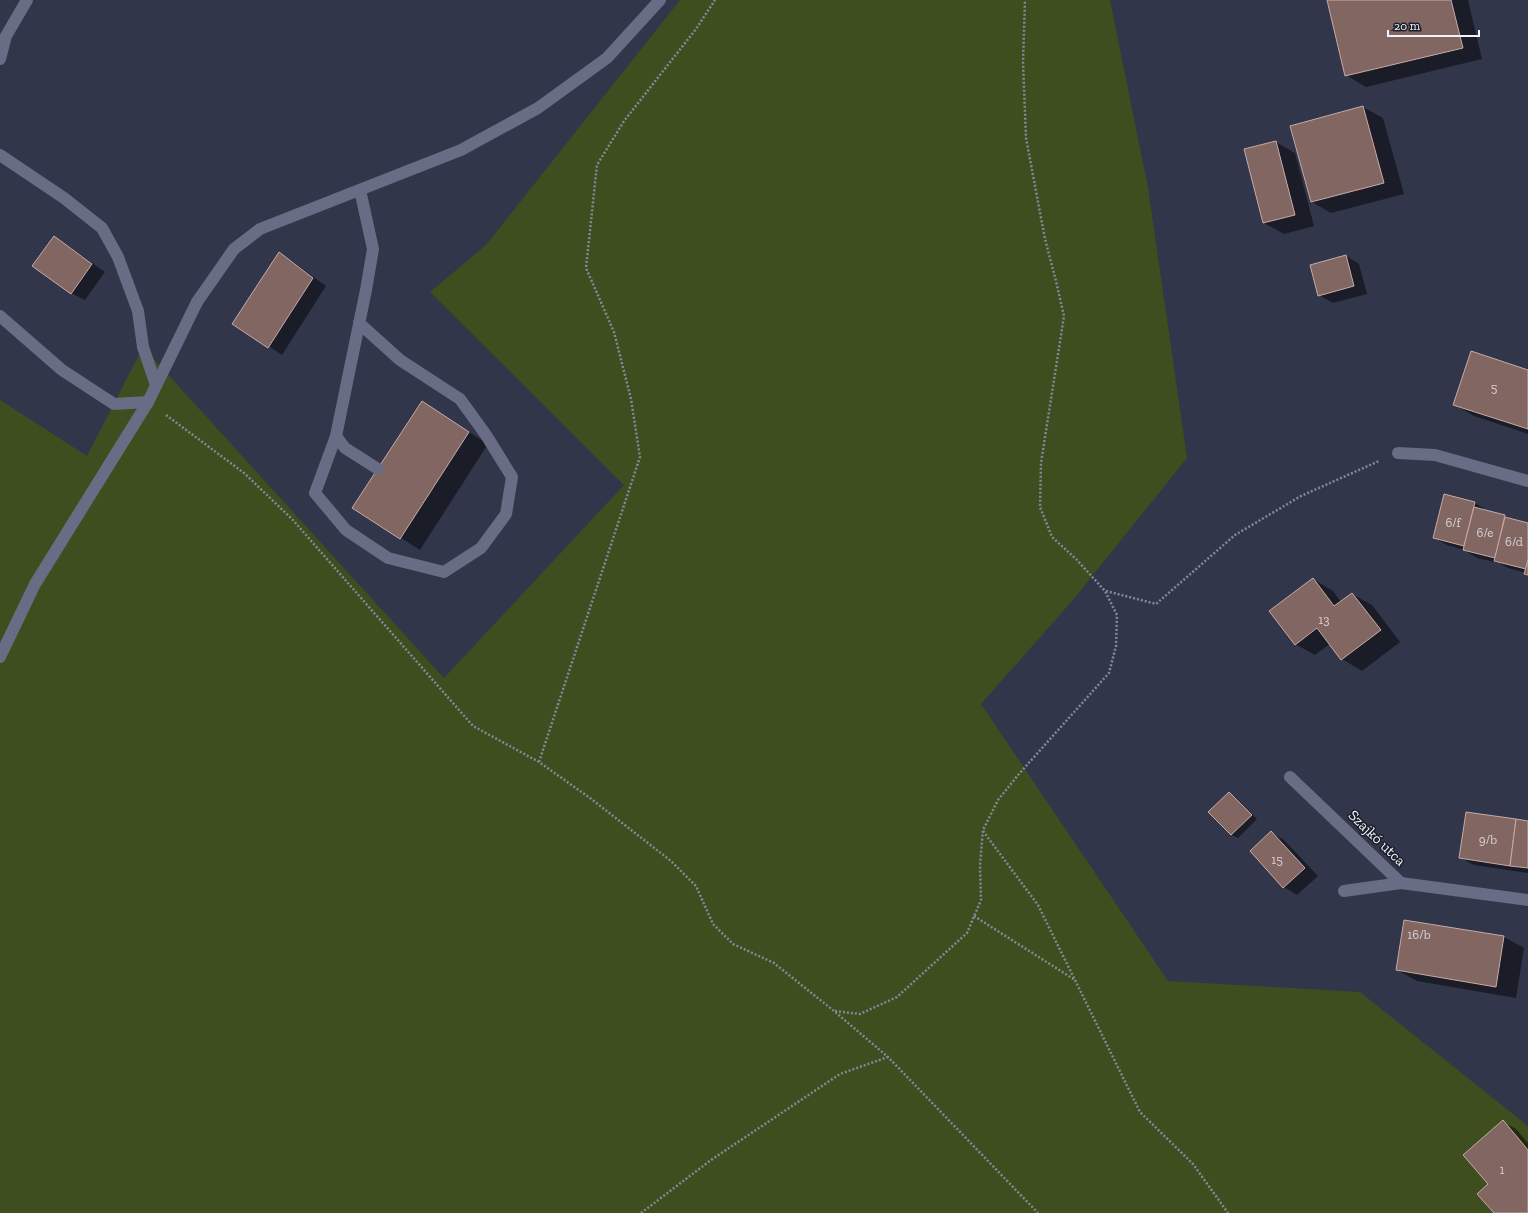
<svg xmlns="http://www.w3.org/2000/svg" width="1528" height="1213" font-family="'Zilla Slab',serif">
	<rect width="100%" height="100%" fill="#32364b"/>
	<polygon fill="#3e4e1e" points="680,0 1110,0 1148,188 1187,458 1072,601 981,704 1168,981 1360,992 1528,1126 1528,1213 0,1213 0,400 87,456 143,347 444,678 624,485 430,292 486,245"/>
	<g fill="#0007">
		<polygon points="1328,0 1468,0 1482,59 1366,87 1346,75"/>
		<polygon points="1363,107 1383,118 1404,194 1331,213 1312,202"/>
		<polygon points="1276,142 1295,153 1314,226 1284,234 1264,223"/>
		<polygon points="54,237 67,245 105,272 85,300 71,293"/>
		<polygon points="279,254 292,261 326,286 282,355 234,323"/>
		<polygon points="1346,256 1359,264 1367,294 1333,303 1319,295"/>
		<polygon points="1528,371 1528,434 1474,416 1455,405"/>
		<polygon points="422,402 488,444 420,550 354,508"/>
		<polygon points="1475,503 1488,511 1505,516 1514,521 1528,524 1528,575 1526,573 1508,568 1499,563 1477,558 1464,550 1447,545 1434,538"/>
		<polygon points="1313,579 1333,591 1341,602 1352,594 1372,605 1400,642 1362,671 1342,659 1330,644 1315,655 1295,644"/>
		<polygon points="1229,793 1235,797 1257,819 1238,838 1232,835 1209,812"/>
		<polygon points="1528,822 1528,873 1474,865 1461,858"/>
		<polygon points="1271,832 1284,840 1318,876 1297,895 1284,887"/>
		<polygon points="1405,921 1504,937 1524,948 1516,998 1417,981 1397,970"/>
		<polygon points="1503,1122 1516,1129 1528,1143 1528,1213 1495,1213 1490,1184"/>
	</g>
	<g fill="#826662" stroke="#c9aaa6">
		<polygon points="1327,0 1451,0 1463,48 1345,76"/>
		<polygon points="1363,106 1384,183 1311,202 1290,126"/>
		<polygon points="1276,141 1295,215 1263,223 1244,149"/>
		<polygon points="54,236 92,264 71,294 32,266"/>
		<polygon points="279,252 313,278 268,348 232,324"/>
		<polygon points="1346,255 1354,286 1318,296 1310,265"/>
		<polygon points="1471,351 1528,370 1528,429 1453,405"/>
		<polygon points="422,401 469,432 400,539 352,508"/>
		<polygon points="1444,494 1475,502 1464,546 1433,538"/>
		<polygon points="1474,507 1505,515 1495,558 1463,550"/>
		<polygon points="1505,517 1528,523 1528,560 1526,569 1494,561"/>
		<polygon points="1528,560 1528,575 1524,574"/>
		<polygon points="1313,578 1334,606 1352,593 1381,630 1341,660 1317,628 1295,645 1269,611"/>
		<polygon points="1229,792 1252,815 1231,835 1208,812"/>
		<polygon points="1466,812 1516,819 1510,866 1459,858"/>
		<polygon points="1516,819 1528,821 1528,868 1510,866"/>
		<polygon points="1271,831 1305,868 1283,888 1250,851"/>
		<polygon points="1404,920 1504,936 1496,987 1396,970"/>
		<polygon points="1503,1120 1528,1150 1528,1213 1494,1213 1477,1194 1488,1184 1463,1155"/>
	</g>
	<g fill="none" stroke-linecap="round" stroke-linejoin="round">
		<g stroke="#848898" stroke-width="2.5" stroke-dasharray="2 2" stroke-linecap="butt">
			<polyline points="166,415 244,473 292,519 473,726 539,762 590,798 671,861 696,886 713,924 733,944 774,963 834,1011 888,1057 1038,1213"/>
			<polyline points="1106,591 1156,604 1235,535 1301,496 1379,461"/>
			<polyline points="539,762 640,457 631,399 614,332 586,268 597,165 624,121 696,29 715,0"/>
			<polyline points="983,831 1038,905 1140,1112 1193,1164 1228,1213"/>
			<polyline points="974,916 1075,980"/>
			<polyline points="835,1011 860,1014 897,997 967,933 981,900 980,865 983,830 998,800 1018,775 1109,673 1116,646 1117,615 1105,591 1076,559 1052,537 1040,507 1041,463 1064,316 1056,281 1045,239 1026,138 1023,62 1025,0"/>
			<polyline points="641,1213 711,1160 840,1074 888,1057"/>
		</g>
		<g stroke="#686c84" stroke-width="12">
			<polyline points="0,59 6,36 27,0"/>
			<polyline points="0,155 64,198 102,228 118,257 138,311 143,347 156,385"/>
			<polyline points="360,190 373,249 366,290 336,436 345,448 378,469"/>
			<polyline points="197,302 234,249 260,229 461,150 538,108 607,58 660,0"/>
			<polyline points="0,316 62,370 114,404 148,402"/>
			<polyline points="336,436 315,493 346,530 388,558 444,572 481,548 506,514 512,477 486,435 460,399 400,360 359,323"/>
			<polyline points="1344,891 1401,883"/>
		</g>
		<g stroke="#686c84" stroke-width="12">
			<polyline points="1398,453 1435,455 1528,481"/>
			<polyline points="0,657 35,584 148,402 197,302"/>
			<polyline points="1290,777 1401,883 1528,900"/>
		</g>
	</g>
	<g text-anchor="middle" stroke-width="3" stroke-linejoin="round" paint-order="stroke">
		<g font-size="13" fill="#d5d0d7">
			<text x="1494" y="392">5</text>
			<text x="1453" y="527">6/f</text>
			<text x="1485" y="537">6/e</text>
			<text x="1514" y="546">6/d</text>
			<text x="1324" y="624">13</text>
			<text x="1488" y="844">9/b</text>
			<text x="1277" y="864">15</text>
			<text x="1419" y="939">16/b</text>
			<text x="1502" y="1174">1</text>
		</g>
		<g font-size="15" fill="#f1f3fe" stroke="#1c1e28">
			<text transform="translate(1377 838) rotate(44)" y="5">Szajkó utca</text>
		</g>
	</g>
	<path d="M1388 30v6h91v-6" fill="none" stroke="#f1f3fe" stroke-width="2"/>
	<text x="1394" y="30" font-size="12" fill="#f1f3fe" stroke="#1c1e28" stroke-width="3" paint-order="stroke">20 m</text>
</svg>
